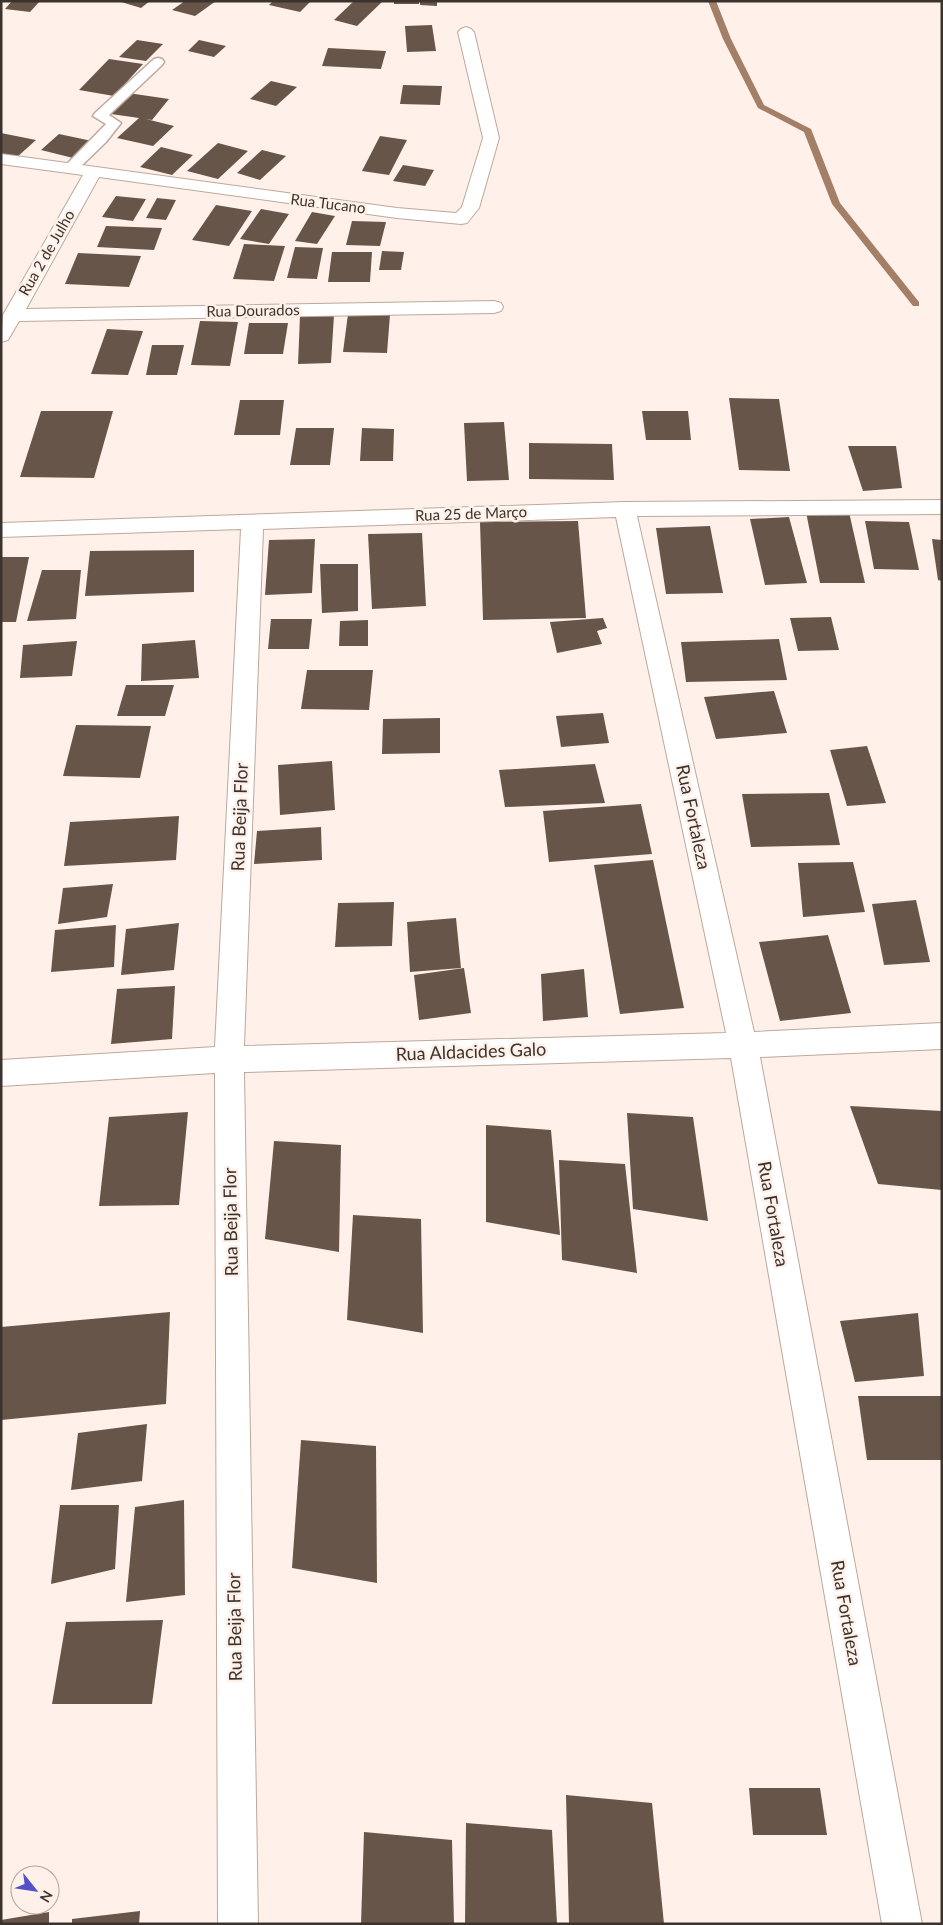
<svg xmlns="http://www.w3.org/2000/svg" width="943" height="1925" font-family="Lato,sans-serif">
	<rect width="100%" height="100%" fill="#fff1e9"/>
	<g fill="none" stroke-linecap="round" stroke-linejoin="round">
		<polygon fill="#a37f68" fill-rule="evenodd" points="708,1 716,1 731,39 764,105 811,129 840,203 919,302 919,306 913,306 832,204 804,132 758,108 723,39"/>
	</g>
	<g fill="#685549">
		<polygon points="12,1 40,1 30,12 5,9"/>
		<polygon points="118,1 150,1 141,8"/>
		<polygon points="185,1 216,1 195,16 172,10"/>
		<polygon points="273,1 311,1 300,12 269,5"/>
		<polygon points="354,1 383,1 357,26 334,20"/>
		<rect x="394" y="1" width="25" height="3"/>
		<polygon points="420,1 437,1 437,6 420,5"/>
		<polygon points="432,25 436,51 407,52 405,26"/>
		<polygon points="137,40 163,44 146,61 119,57"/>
		<polygon points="199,40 226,46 214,57 188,51"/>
		<polygon points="328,48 386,51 381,69 322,66"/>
		<polygon points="109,59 143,64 114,96 79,90"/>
		<polygon points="271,81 297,87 276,106 250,99"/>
		<polygon points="403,85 442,86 440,105 400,104"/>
		<polygon points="128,93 169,99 152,120 146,119 174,126 153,146 117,138 139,118 111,114"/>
		<polygon points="1,133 36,140 16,158 1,155"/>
		<polygon points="59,134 92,141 73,158 41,150"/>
		<polygon points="380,136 407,140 389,175 362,171"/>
		<polygon points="218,143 248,151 218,179 187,171"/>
		<polygon points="161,147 193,155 172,175 140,167"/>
		<polygon points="262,150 286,156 260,180 237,173"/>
		<polygon points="403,165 434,170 425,186 393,181"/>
		<polygon points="116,196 146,199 133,221 102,217"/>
		<polygon points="157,198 176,200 166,220 146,218"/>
		<polygon points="216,205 252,211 229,246 192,240"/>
		<polygon points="261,209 289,214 269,244 240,239"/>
		<polygon points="312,212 335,216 317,244 295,241"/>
		<polygon points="352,221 386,222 380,246 346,245"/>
		<polygon points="106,226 162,228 154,250 97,247"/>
		<polygon points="244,244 285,246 274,281 233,279"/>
		<polygon points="295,247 323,248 317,279 287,278"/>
		<polygon points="382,251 404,252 401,270 379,270"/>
		<polygon points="332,252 372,252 370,282 328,282"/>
		<polygon points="78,253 141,256 129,287 65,284"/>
		<polygon points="348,314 390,315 387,353 343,352"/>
		<polygon points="334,315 331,363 298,364 300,316"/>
		<polygon points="200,321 238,322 230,366 191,365"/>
		<polygon points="249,323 288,323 283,354 244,354"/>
		<polygon points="107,329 143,331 128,375 91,374"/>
		<polygon points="152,345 184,345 177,375 146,375"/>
		<polygon points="729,398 779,399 790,471 739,470"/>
		<polygon points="240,400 284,400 280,435 234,435"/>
		<polygon points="41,411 113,411 94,478 20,477"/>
		<polygon points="642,411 688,411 691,440 646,440"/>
		<polygon points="504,422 509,480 467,481 464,423"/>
		<polygon points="296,428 334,428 330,465 290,465"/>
		<polygon points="362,428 394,429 393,461 360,461"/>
		<polygon points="529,443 612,444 614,480 529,479"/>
		<polygon points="848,446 896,446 902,488 863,491"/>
		<polygon points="806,512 849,512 865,583 820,583"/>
		<polygon points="789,517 807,583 765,585 750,519"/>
		<polygon points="578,521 586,618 483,620 480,522"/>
		<polygon points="865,521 909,522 919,570 874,569"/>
		<polygon points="710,526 723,593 666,594 656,528"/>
		<polygon points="422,533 426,606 372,609 368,534"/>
		<polygon points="315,539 312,593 265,595 269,540"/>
		<polygon points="932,539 942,540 942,581 938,580"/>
		<polygon points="194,550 194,592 85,596 90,551"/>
		<polygon points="1,557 29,557 16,622 1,622"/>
		<polygon points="320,564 358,564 358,611 322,613"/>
		<polygon points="42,570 81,570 76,619 27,621"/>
		<polygon points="831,617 839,650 798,651 790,618"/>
		<polygon points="603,618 607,628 597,631 602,644 557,653 550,622"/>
		<polygon points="271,619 312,619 309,649 268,649"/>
		<polygon points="368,620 368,646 339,646 340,621"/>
		<polygon points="779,639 787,680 686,682 681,642"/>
		<polygon points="195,640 199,678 141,681 142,644"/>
		<polygon points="77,641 72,676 20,678 23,645"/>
		<polygon points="307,670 373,670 369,710 301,709"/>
		<polygon points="126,685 174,685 165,716 117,716"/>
		<polygon points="774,691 787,733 716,739 704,697"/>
		<polygon points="603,713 609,743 561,747 556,716"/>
		<polygon points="440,718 440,753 382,754 383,719"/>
		<polygon points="76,725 151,726 140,778 63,776"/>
		<polygon points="867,746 886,803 847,806 830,750"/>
		<polygon points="332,761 335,810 280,815 278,765"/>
		<polygon points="595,764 605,803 505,807 499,770"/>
		<polygon points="829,793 840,845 751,847 742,794"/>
		<polygon points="641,804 652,854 549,862 543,811"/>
		<polygon points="179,816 176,860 64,866 70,822"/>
		<polygon points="321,827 322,860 254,864 257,831"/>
		<polygon points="653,860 684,1008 620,1014 594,865"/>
		<polygon points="853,862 865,912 803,917 798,863"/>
		<polygon points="113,884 107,917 58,924 63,888"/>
		<polygon points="916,900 930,962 884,965 872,904"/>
		<polygon points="394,902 392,946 335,947 338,903"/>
		<polygon points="456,918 461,968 410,972 407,922"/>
		<polygon points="179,923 174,970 121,975 126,929"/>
		<polygon points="116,925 114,967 51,972 55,930"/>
		<polygon points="828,935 851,1013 780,1021 759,942"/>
		<polygon points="464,968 471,1013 419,1020 414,975"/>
		<polygon points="584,969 588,1017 543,1021 541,974"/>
		<polygon points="175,986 172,1039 111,1044 117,989"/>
		<polygon points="850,1106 942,1111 942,1190 878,1184"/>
		<polygon points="188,1112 179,1205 99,1206 109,1117"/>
		<polygon points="627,1113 693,1117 708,1221 633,1209"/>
		<polygon points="486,1125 551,1130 560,1235 486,1222"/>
		<polygon points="274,1141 341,1145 339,1252 265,1239"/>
		<polygon points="559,1160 625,1164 637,1273 562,1260"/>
		<polygon points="353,1215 421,1219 423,1333 347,1320"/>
		<polygon points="170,1312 166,1404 1,1420 1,1327"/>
		<polygon points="918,1313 924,1376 855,1382 840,1321"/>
		<polygon points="858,1396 942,1396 942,1460 867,1460"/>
		<polygon points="147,1424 142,1481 71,1490 78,1433"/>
		<polygon points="301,1440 376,1446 377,1583 292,1568"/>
		<polygon points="184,1500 185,1595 126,1602 135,1507"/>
		<polygon points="60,1505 119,1505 115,1569 51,1584"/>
		<polygon points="163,1620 152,1704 52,1704 66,1622"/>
		<polygon points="749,1788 820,1788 827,1835 753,1835"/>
		<polygon points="566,1795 652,1803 664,1924 569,1924"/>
		<polygon points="466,1823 552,1830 557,1924 465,1924"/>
		<polygon points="364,1832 452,1840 454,1924 361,1924"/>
		<polygon points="140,1911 139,1924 72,1924 72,1919"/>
		<polygon points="49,1912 49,1924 1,1924 1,1920"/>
	</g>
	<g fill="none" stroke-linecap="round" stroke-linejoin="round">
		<defs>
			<polygon id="service" points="158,58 162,59 164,62 162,65 109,115 121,123 106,142 76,171 66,171 64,168 66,165 106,124 93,116 95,113 154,59"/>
			<g id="minor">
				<polygon points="466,27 471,29 474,32 499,138 479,208 467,223 461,224 397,218 99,177 26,309 494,301 501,303 503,307 501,311 494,313 19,321 8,340 1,342 3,315 83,175 1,164 1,154 397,208 456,213 462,207 483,138 458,32 461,29"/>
				<path d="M942,500V514L637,516L754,1032L942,1023V1049L760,1057L922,1924H882L731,1058L244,1072L258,1924H218L215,1073L1,1086V1060L215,1047L241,529L1,537V523L625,502ZM616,517L726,1033L244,1046L263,529Z"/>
			</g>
		</defs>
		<use href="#service" stroke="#bda89b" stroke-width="3"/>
		<use href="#minor" stroke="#bda89b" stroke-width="2"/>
		<use href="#service" fill="#fff" fill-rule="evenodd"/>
		<use href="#minor" fill="#fff" fill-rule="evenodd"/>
	</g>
	<g text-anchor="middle" stroke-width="5" stroke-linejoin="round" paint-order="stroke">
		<g font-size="15" fill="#3b332e" stroke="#fff1e9">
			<text transform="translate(328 204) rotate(7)" y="5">Rua Tucano</text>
			<text transform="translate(47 253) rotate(-60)" y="5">Rua 2 de Julho</text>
			<text transform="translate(253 311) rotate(-1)" y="5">Rua Dourados</text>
			<text transform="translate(471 514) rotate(-2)" y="5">Rua 25 de Março</text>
		</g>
		<g font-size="18" fill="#3b332e" stroke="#fff1e9">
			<text transform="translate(240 817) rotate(-88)" y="6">Rua Beija Flor</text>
			<text transform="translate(693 817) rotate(78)" y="6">Rua Fortaleza</text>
			<text transform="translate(471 1052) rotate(-2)" y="6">Rua Aldacides Galo</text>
			<text transform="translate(773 1214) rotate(80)" y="6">Rua Fortaleza</text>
			<text transform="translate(231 1222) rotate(-91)" y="6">Rua Beija Flor</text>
			<text transform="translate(846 1613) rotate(80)" y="6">Rua Fortaleza</text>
			<text transform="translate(235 1627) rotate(-91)" y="6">Rua Beija Flor</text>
		</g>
	</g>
	<rect width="943" height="1925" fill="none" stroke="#3b332e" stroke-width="5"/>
	<g transform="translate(35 1890) rotate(120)"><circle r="24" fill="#fff1e9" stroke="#b1a59e"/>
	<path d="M0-4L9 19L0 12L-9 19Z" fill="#5251c8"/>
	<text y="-8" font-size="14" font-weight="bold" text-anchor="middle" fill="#3b332e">N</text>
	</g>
</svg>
